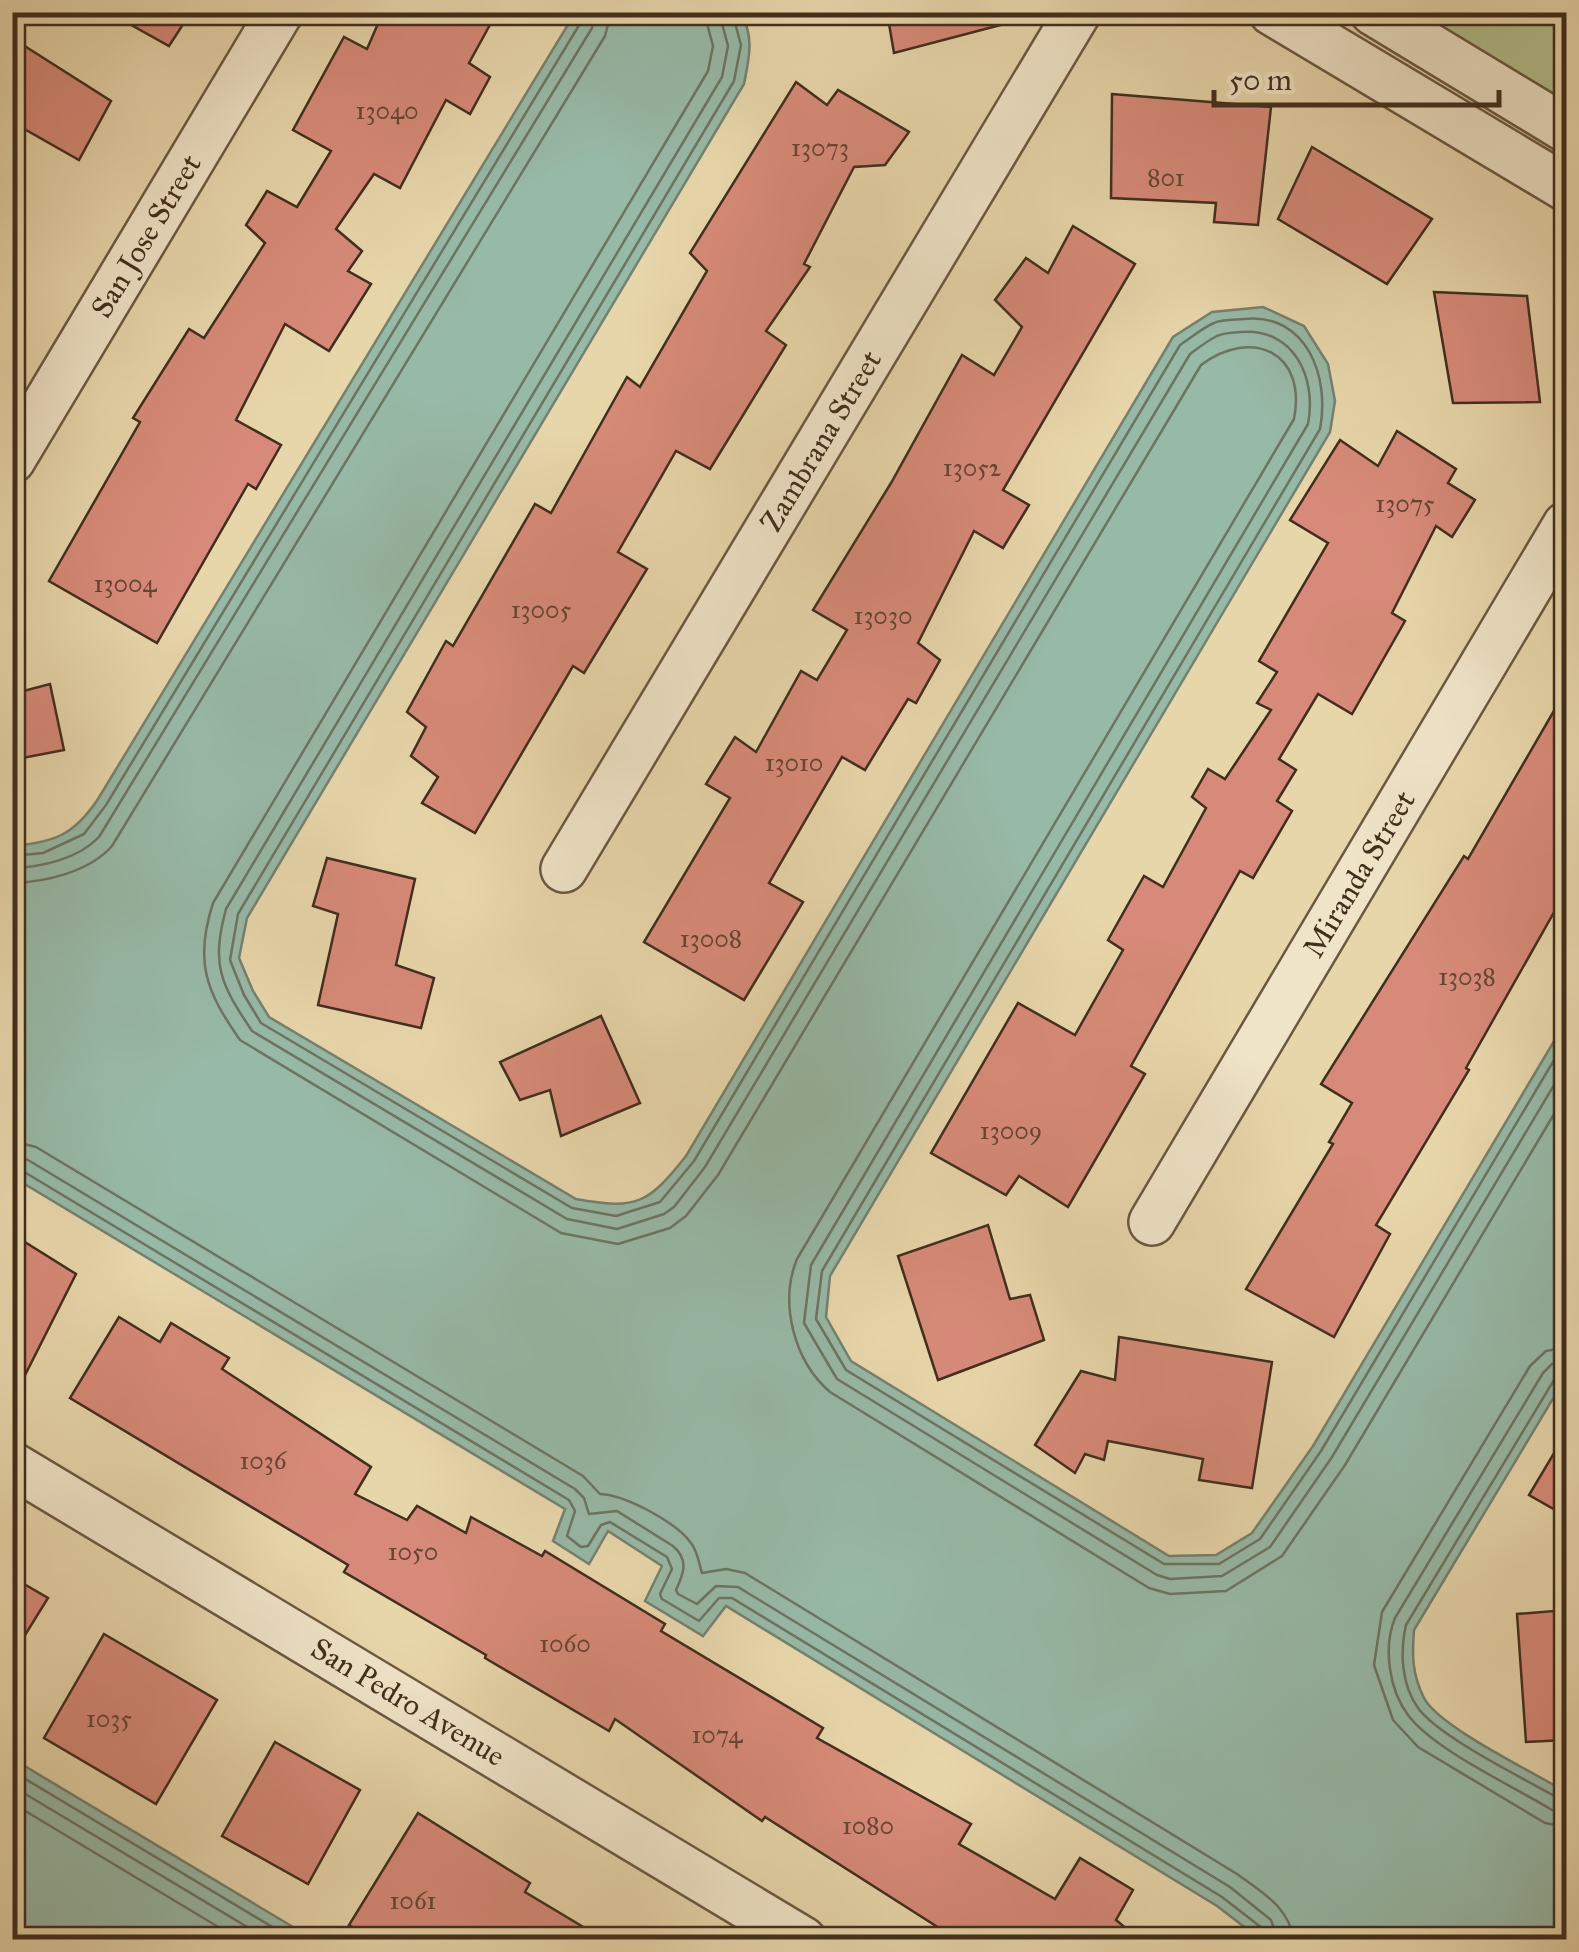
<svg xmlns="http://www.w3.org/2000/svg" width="1579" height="1952" font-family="'IM FELL Great Primer',serif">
	<rect width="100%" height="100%" fill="#e8d6ab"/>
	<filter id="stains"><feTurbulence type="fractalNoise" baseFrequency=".002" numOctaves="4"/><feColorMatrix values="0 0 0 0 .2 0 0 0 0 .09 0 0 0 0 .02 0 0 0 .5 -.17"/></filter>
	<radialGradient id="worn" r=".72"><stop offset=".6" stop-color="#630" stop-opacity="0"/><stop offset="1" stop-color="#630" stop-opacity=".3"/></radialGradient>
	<polygon fill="#b2bf8c" stroke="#7a7654" stroke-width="2.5" points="1391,13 1566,13 1566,119"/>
	<g fill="#97b9a7" stroke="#75816f" stroke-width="2.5">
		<path d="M575,13H740C755,35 749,59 744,84L247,918L239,958L253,991L269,1017L576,1199C637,1210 648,1204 686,1156L1173,337L1212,312L1263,307L1304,326L1328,364L1335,401L1330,432L830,1276L826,1317L851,1361L1169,1556L1216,1555L1252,1533L1313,1446L1566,1021V1377L1414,1630C1412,1655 1412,1674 1424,1698C1439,1727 1535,1773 1566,1792V1939H1260L1217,1906L726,1606L703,1636L645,1601L662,1566L608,1531L589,1564L553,1541L565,1509L13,1177V846C55,842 74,835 98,799Z"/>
		<polygon points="13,1759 313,1939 13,1939"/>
	</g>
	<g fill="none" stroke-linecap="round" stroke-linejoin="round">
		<g stroke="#6c7462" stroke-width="2.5">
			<path d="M704,12L713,46L708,71L213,903C194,962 206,991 240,1040L561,1233L618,1244L670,1228L686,1216L718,1175L1201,365C1252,327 1307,352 1294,419L797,1259C779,1303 794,1361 830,1392L1149,1588L1170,1594L1226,1591L1282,1556L1345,1465L1566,1094"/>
			<path d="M719,12L728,46L722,77L226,909C211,965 220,983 252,1031L567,1219L617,1229L664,1214L674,1207L705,1167L1190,354C1198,348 1207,341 1217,336C1224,333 1232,333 1240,332C1294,327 1317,378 1308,424L811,1265L804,1323L837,1379L1157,1575L1170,1579L1222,1576L1270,1547L1332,1457L1566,1065"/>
			<path d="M732,12L741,45L734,81L238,914L230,960L244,995L261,1023L572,1208L616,1216L660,1202L694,1161L1180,345C1191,338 1202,328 1214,323C1222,319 1235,320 1245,319C1307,313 1330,377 1320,429L822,1271L816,1319L846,1370L1164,1564H1219L1260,1539L1321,1451L1566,1040"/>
			<polyline points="12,856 43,853 84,834 106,805 581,22 583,12"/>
			<path d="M12,868C42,867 78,859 99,837L592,28L595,12"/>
			<path d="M12,883C46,882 89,872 112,846L605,36L611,12"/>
			<path d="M12,1141L36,1147L583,1476L600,1494C625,1495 676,1522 691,1543C698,1552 699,1564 702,1573L726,1569L745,1573L1237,1874C1260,1891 1291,1908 1293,1940"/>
			<path d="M12,1156L28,1160L575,1489L584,1498L589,1514L617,1511L673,1546C689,1560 684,1573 676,1590L678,1594L697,1604L716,1586L738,1587L1230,1887L1271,1920L1278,1940"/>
			<polyline points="12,1169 21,1170 569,1500 575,1511 567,1536 581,1547 588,1546 601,1525 610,1522 667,1557 672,1569 660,1594 662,1599 699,1621 719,1598 732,1598 1222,1897 1262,1928 1265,1940"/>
			<polyline points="1566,1347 1546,1351 1530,1366 1382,1612 1374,1665 1393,1720 1418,1747 1545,1823 1566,1827"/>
			<path d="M1566,1362L1552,1364L1543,1373L1395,1618C1383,1647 1389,1690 1408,1715C1434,1750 1513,1786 1552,1810L1566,1812"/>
			<path d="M1566,1374L1554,1380L1406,1625C1400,1652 1401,1684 1418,1708C1439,1737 1523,1778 1558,1798L1566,1800"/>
			<polyline points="12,1771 294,1940"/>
			<polyline points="12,1786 269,1940"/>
			<polyline points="12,1803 240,1940"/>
		</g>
	</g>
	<g fill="#d78a79" stroke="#412e1c" stroke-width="2.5">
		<polygon points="108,12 191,12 169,46"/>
		<polygon points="383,12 497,12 469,63 490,77 470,114 446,100 400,188 374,174 336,229 362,251 348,271 371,284 329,351 285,324 236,420 281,445 256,489 248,484 157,643 49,581 140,422 133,418 189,329 204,338 265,243 246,225 267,191 297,207 331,151 293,130 344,37 367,49"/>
		<polygon points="887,12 1007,12 1008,23 894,53"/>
		<polygon points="12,38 111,101 79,160 12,122"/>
		<polygon points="796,82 827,105 838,90 909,132 885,165 854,167 804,264 810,267 766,331 786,345 710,469 676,451 618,552 647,569 584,673 573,666 475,833 422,803 438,777 411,756 426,727 407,712 446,641 453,646 535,504 551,513 627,377 640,387 707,271 690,253"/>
		<polygon points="1112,94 1271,107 1258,225 1214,222 1216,203 1111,198"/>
		<polygon points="1312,147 1432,219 1387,284 1278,219"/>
		<polygon points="1073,226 1135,264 1003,490 1029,505 1003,548 974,531 918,643 940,660 916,703 908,699 865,770 842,757 769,883 803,902 744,1000 644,942 730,798 706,784 735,737 756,752 801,671 817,680 847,630 813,610 891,483 962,355 994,375 1022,327 995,300 1026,258 1048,273"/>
		<polygon points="1434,292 1527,296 1540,402 1453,403"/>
		<polygon points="1397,431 1456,469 1448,483 1475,500 1452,537 1436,526 1392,613 1405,621 1352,714 1318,694 1279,759 1296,770 1277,801 1292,811 1253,878 1240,871 1131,1066 1145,1074 1068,1207 1019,1176 1006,1195 931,1153 1018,1003 1075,1035 1123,950 1108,940 1144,876 1163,887 1206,808 1192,797 1208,769 1225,779 1271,710 1257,703 1277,672 1259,661 1328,543 1290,520 1340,440 1378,466"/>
		<polygon points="50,684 64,750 12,760 12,694"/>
		<polygon points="1566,690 1566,891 1466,1068 1469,1070 1376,1225 1390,1234 1334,1337 1246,1289 1333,1144 1329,1142 1352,1103 1321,1084 1464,856 1468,859"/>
		<polygon points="327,858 415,879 396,965 434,978 421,1028 318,1005 338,914 313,906"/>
		<polygon points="601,1016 640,1103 561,1136 550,1090 520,1100 500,1062"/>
		<polygon points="988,1225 1010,1299 1030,1295 1044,1340 938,1380 898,1256"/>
		<polygon points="12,1234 76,1274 12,1401"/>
		<polygon points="119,1317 160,1342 171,1323 229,1358 222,1369 371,1467 355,1494 407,1520 417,1506 466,1533 471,1517 542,1556 545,1551 665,1624 661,1631 823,1728 817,1738 971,1824 959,1844 1055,1899 1080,1858 1133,1890 1116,1920 1140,1940 958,1940 765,1817 762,1821 615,1719 609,1731 485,1658 486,1655 344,1572 348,1565 70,1398"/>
		<polygon points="1119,1337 1272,1362 1252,1488 1199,1480 1203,1459 1108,1441 1104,1460 1085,1454 1075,1473 1035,1445 1081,1371 1115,1380"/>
		<polygon points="1566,1433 1566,1516 1529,1495"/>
		<polygon points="12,1577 48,1598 12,1656"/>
		<polygon points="1566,1610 1566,1740 1526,1742 1517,1614"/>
		<polygon points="104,1634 217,1700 156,1804 44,1738"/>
		<polygon points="275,1742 360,1790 308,1884 222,1836"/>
		<polygon points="418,1813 530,1883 525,1892 605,1940 372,1940 349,1925"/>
	</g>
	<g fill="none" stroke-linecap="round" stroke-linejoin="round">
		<defs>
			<g id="street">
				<polyline points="1272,12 1566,188"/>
				<polyline points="1373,12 1566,129"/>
				<polyline points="12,460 280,12"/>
				<polyline points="564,869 1078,12"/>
				<polyline points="1152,1222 1566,525"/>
				<polyline points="12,1465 803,1940"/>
			</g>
		</defs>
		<use href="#street" stroke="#6b5840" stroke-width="50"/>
		<use href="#street" stroke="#f0e4c8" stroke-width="45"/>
	</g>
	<g text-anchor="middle" stroke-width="9" stroke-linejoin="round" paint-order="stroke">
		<g font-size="25" fill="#664533">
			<text x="387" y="119">13040</text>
			<text x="820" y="156">13073</text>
			<text x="1166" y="186">801</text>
			<text x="972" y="476">13052</text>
			<text x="1405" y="512">13075</text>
			<text x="125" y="592">13004</text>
			<text x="541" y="618">13005</text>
			<text x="883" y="624">13030</text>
			<text x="794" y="771">13010</text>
			<text x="711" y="947">13008</text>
			<text x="1467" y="985">13038</text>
			<text x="1011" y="1139">13009</text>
			<text x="263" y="1469">1036</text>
			<text x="413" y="1560">1050</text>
			<text x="565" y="1652">1060</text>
			<text x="109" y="1727">1035</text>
			<text x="717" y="1743">1074</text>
			<text x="868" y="1834">1080</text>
			<text x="413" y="1909">1061</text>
		</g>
		<g font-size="30" fill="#412e1c" stroke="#f0e4c8">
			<text transform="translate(146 236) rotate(-59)" y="10">San Jose Street</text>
			<text transform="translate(821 441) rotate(-59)" y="10">Zambrana Street</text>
			<text transform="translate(1359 874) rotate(-59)" y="10">Miranda Street</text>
			<text transform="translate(408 1702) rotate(31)" y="10">San Pedro Avenue</text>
		</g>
	</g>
	<rect width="1579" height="1952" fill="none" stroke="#e8d6ab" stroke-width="50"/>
	<rect x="15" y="15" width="1549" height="1922" fill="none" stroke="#412e1c" stroke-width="5"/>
	<rect x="25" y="25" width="1529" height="1902" fill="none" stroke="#412e1c" stroke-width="2.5"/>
	<path d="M1214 90v15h285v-15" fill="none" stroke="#412e1c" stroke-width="5"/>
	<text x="1229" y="90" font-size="30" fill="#412e1c" stroke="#f0e4c8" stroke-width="8" paint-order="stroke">50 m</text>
	<rect width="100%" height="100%" filter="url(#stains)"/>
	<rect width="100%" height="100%" fill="url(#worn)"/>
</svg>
